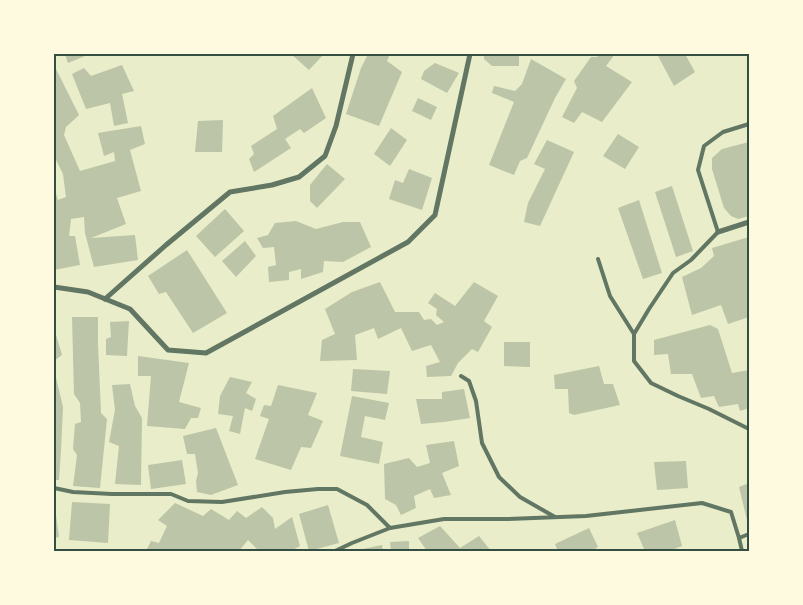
<svg xmlns="http://www.w3.org/2000/svg" width="803" height="605" font-family="'Golos Text',sans-serif">
	<rect width="100%" height="100%" fill="#e9edc9"/>
	<g fill="#bcc5a7">
		<polygon points="65,54 90,54 68,63"/>
		<polygon points="291,54 324,54 309,70"/>
		<polygon points="368,54 390,54 387,61 402,72 379,126 346,114 361,68"/>
		<polygon points="484,54 519,54 519,66 492,66 484,59"/>
		<polygon points="599,54 615,54 606,66 632,82 602,122 582,112 574,123 562,117 577,88 574,81 591,57 597,57"/>
		<polygon points="657,54 685,54 695,72 674,86"/>
		<polygon points="531,59 566,79 555,98 527,158 520,161 514,175 489,165 514,102 492,93 494,86 515,91 522,84"/>
		<polygon points="435,63 459,73 447,93 421,79 424,71"/>
		<polygon points="122,65 134,91 122,94 128,123 114,126 110,103 86,109 72,74 84,68 91,76"/>
		<polygon points="56,69 79,115 66,127 64,135 80,171 115,161 114,152 104,156 98,133 141,126 145,144 130,150 141,191 117,198 126,224 91,238 135,235 138,260 94,267 85,233 84,217 71,219 69,236 75,236 80,265 54,270 54,187 58,200 66,197 63,174 54,156 54,70"/>
		<polygon points="312,88 326,118 304,133 300,129 285,139 291,148 254,172 249,159 254,154 251,146 277,129 273,116"/>
		<polygon points="418,98 437,107 431,120 412,111"/>
		<polygon points="223,120 222,152 195,152 198,121"/>
		<polygon points="391,128 407,140 390,166 374,154"/>
		<polygon points="618,134 639,147 625,169 603,156"/>
		<polygon points="547,140 574,152 540,226 524,222 528,203 545,169 534,164"/>
		<polygon points="749,142 749,216 738,219 731,216 724,208 712,169 712,158 722,149"/>
		<polygon points="327,164 345,179 317,208 310,201 310,185"/>
		<polygon points="409,169 432,178 422,210 389,199 395,180 403,183"/>
		<polygon points="672,186 693,251 676,257 655,192"/>
		<polygon points="639,200 662,273 643,279 618,208"/>
		<polygon points="225,209 244,231 215,257 196,236"/>
		<polygon points="296,221 316,229 343,222 360,222 371,247 343,262 324,261 323,272 301,279 301,269 289,272 289,280 269,282 268,267 276,265 274,247 263,248 257,238 268,235 275,223"/>
		<polygon points="749,237 749,317 728,324 721,305 692,315 682,277 701,268 714,256 712,248"/>
		<polygon points="245,241 256,256 236,277 222,261"/>
		<polygon points="187,250 227,313 193,333 166,292 159,294 148,276"/>
		<polygon points="380,282 395,312 419,312 424,320 431,319 437,325 444,322 436,315 437,309 428,303 435,293 455,306 474,282 498,296 484,321 492,327 478,352 472,349 458,363 451,376 427,377 426,366 440,362 431,345 412,351 401,328 378,339 374,328 355,335 357,360 320,361 322,340 335,334 325,309 352,292"/>
		<polygon points="72,317 98,317 98,344 101,413 107,419 100,488 73,486 77,455 73,449 75,424 81,422 80,403 74,394"/>
		<polygon points="129,321 127,356 106,355 106,339 111,337 110,322"/>
		<polygon points="710,325 718,329 732,373 749,370 749,408 740,411 738,404 719,407 714,396 701,398 692,374 671,374 668,354 654,355 654,340"/>
		<polygon points="54,328 62,355 54,361"/>
		<polygon points="504,342 530,342 530,367 504,366"/>
		<polygon points="138,356 189,363 179,402 201,408 198,418 191,418 185,429 147,426 151,376 138,376"/>
		<polygon points="599,366 604,384 613,384 620,405 574,415 569,413 568,389 555,389 554,375"/>
		<polygon points="54,369 63,407 61,450 59,480 54,480"/>
		<polygon points="353,369 390,371 387,394 351,391"/>
		<polygon points="230,377 252,382 246,393 256,399 252,411 245,408 240,434 229,431 233,416 218,414 220,396"/>
		<polygon points="130,384 135,406 142,418 141,485 115,484 119,446 109,442 115,410 112,385"/>
		<polygon points="278,385 317,393 308,415 323,421 311,448 301,447 291,470 255,459 269,419 260,416 264,405 271,406"/>
		<polygon points="464,389 470,418 444,422 421,424 416,399 442,399 442,392"/>
		<polygon points="352,396 389,403 385,420 365,416 361,437 383,442 379,464 340,456"/>
		<polygon points="216,428 238,485 211,495 197,492 196,481 198,473 195,454 187,454 183,436"/>
		<polygon points="454,441 459,466 442,473 451,495 434,498 430,489 414,496 416,508 401,515 396,505 385,499 384,464 409,458 417,467 430,463 426,445"/>
		<polygon points="182,460 186,484 151,489 148,465"/>
		<polygon points="686,461 688,488 657,490 654,462"/>
		<polygon points="749,483 749,519 747,520 739,487"/>
		<polygon points="72,502 110,504 108,543 69,540"/>
		<polygon points="175,503 203,516 211,509 229,520 237,511 246,518 262,507 273,518 275,529 292,517 300,546 291,551 259,551 248,540 239,551 146,551 151,541 159,543 167,526 158,520"/>
		<polygon points="328,505 339,543 309,551 299,514"/>
		<polygon points="54,508 55,508 59,537 54,538"/>
		<polygon points="675,520 682,546 669,551 645,551 637,533"/>
		<polygon points="440,526 460,548 479,536 491,551 427,551 418,538"/>
		<polygon points="589,528 598,547 591,551 558,551 555,544"/>
		<polygon points="409,541 409,551 391,551 390,542"/>
		<polygon points="382,545 383,551 358,551 358,550"/>
	</g>
	<g fill="none" stroke-linecap="round" stroke-linejoin="round">
		<g stroke="#617663" stroke-width="4">
			<polyline points="749,124 723,132 704,146 698,170 718,232 691,260 673,273 649,309 634,334 634,361 651,383 678,396 709,409 747,428 749,427"/>
			<polyline points="598,259 610,296 634,334"/>
			<polyline points="461,376 469,381 476,401 482,443 499,477 520,497 555,517"/>
			<polyline points="54,488 73,492 112,494 171,494 188,501 222,502 285,492 318,489 337,489 367,505 390,528 444,519 508,519 586,516 702,503 731,512 739,538 749,534"/>
			<polyline points="739,538 742,551"/>
			<polyline points="335,551 352,543 390,528"/>
		</g>
		<g stroke="#617663" stroke-width="5">
			<polyline points="718,232 749,222"/>
			<polyline points="54,287 88,292 130,309 168,350 206,353 408,242 435,215 470,54"/>
			<polyline points="105,299 166,245 230,192 272,185 299,177 325,156 336,126 353,54"/>
		</g>
	</g>
	<rect width="803" height="605" fill="none" stroke="#fefae0" stroke-width="110"/>
	<rect x="55" y="55" width="693" height="495" fill="none" stroke="#344e41" stroke-width="2"/>
</svg>
